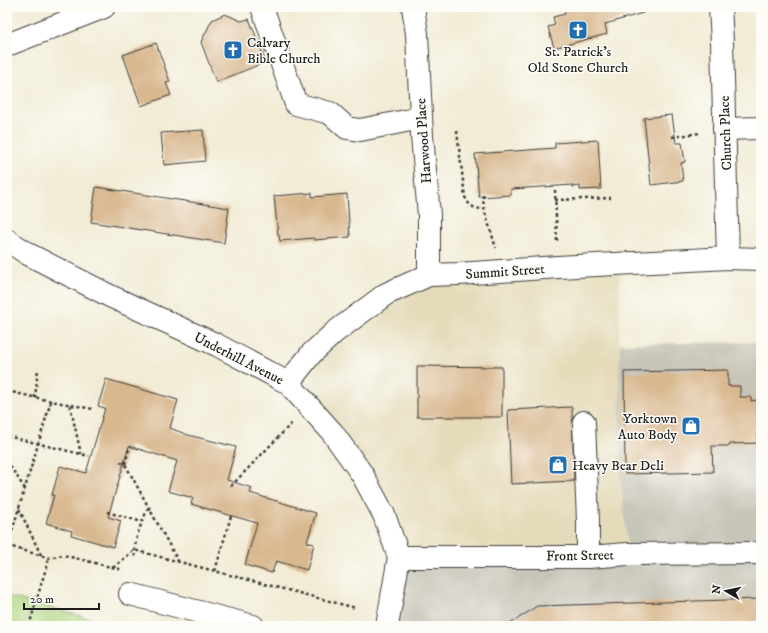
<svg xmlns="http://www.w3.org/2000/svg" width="768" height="633" font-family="'IM FELL DW Pica',serif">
	<rect width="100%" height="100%" fill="#fdfcf7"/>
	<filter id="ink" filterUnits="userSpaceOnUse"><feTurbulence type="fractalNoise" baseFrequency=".025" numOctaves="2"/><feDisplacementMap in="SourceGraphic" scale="8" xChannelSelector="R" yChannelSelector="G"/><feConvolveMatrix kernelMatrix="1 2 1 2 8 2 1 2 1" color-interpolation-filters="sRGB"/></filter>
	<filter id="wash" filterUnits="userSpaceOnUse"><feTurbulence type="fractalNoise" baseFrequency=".012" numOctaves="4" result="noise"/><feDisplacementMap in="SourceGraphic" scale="16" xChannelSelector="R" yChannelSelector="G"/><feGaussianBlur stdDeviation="0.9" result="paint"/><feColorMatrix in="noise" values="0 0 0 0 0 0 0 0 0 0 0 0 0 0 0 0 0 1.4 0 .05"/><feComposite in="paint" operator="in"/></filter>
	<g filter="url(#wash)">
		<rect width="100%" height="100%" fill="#f2ecd6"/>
		<polygon fill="#e5dbba" points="620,265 619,372 620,469 628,554 399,557 384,515 288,383 302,366 429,275"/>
		<polygon fill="#c7c5b8" points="761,342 761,626 383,626 399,557 628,554 620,469 619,372 620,344"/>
		<polygon fill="#aad37e" stroke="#63784d" points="7,596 118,626 7,626"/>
		<g id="blocks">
			<g fill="#d8b88f">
				<polygon points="563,7 642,7 643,13 605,24 607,34 554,48 548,27 555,25 553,17 565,14"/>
				<polygon points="225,14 241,21 249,19 266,62 216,82 201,42 212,20"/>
				<polygon points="156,43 170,82 166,83 171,95 141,106 123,55"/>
				<polygon points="672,115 676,143 682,143 685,162 681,163 683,181 651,185 644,118"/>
				<polygon points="203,130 205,161 164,165 161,133"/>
				<polygon points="598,140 601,189 580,190 580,186 573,187 573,185 511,189 511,195 479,197 475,154 555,148 555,143"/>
				<polygon points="96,187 229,208 224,243 91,222"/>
				<polygon points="312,193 312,197 347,194 350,237 314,240 314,238 280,241 279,235 278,235 274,196"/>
				<polygon points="417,366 502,367 502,417 417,417"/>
				<polygon points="728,370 728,386 740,386 740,397 751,397 751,401 757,400 758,443 730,444 730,446 712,446 713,472 625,474 624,372"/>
				<polygon points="106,379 178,400 170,428 188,435 236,447 227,480 252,488 250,493 316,513 307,542 314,544 307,570 276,561 272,573 245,565 257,523 191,504 193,498 168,491 177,461 129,446 108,517 121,521 113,547 71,535 72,531 46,523 54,495 52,495 60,466 86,473 105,408 98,406"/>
				<polygon points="572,407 574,481 511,484 508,410"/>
				<polygon points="759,599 759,626 507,626 537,606"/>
			</g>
		</g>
	</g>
	<g filter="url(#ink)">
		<use href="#blocks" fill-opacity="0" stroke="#3c3b38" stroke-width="1"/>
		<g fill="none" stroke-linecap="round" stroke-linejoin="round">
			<defs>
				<g id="minor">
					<polyline points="262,7 296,104 330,113 347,128 360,130 421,118"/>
					<polyline points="413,7 417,34 422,136 429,215 429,275"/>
					<polyline points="720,7 722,42 728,258"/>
					<polyline points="7,45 104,7"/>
					<polyline points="724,129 761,128"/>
					<polyline points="7,240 28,254 110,296 217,345 288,383 332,432 362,474 384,515 399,557 387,626"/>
					<polyline points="288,383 312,353 335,332 386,294 429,275 458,274 558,267 728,258 761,259"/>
					<polyline points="584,422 588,521 588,557"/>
					<polyline points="399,557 588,557 628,554 761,553"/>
					<polyline points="130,594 253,626"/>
				</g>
			</defs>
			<use href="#minor" stroke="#3c3b38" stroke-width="24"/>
			<g stroke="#3c3b38" stroke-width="2.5" stroke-dasharray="3 3" stroke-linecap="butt">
				<path d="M457,131L465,197C469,206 474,209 484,209"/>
				<polyline points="672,137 700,133"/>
				<polyline points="555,190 557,243"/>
				<polyline points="483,195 484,209 496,248"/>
				<polyline points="555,200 611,198"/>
				<polyline points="7,391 51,401 93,409"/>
				<polyline points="35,398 38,369"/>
				<polyline points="70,405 81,454"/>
				<polyline points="7,436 89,456"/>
				<polyline points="7,461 25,489"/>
				<polyline points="120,462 125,464 178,561"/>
				<polyline points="125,464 129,449"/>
				<polyline points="231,486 292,423"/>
				<polyline points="19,509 41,555"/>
				<polyline points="107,512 142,522"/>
				<polyline points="7,548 51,401"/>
				<polyline points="7,548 12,547 49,558 63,555 123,570"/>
				<path d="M135,557C133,541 142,522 148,508"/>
				<polyline points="113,568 134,550 356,608"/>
				<polyline points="215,571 231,516"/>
				<polyline points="29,626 49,558"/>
			</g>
			<use href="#minor" stroke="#fff" stroke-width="22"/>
		</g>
	</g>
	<defs>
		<symbol id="church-square" viewBox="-11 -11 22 22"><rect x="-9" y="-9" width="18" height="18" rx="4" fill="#1f6fb2" stroke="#fdfcf7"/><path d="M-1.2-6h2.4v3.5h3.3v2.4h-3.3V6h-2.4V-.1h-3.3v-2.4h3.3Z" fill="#fff"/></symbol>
		<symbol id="shop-square" viewBox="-11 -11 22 22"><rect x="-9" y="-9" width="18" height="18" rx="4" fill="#1f6fb2" stroke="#fdfcf7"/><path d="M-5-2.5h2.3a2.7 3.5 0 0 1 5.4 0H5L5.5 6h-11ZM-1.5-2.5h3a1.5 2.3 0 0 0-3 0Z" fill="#fff"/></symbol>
	</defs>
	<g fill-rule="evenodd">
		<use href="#church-square" x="567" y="19" width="22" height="22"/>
		<use href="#church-square" x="222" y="39" width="22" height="22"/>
		<use href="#shop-square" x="680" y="415" width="22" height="22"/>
		<use href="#shop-square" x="547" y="454" width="22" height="22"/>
	</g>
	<g text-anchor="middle" stroke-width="3" stroke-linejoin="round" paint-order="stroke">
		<g font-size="14" fill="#1c1c1c" stroke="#fdfcf7" text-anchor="start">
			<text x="247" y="47">Calvary<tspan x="247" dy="16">Bible Church</tspan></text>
			<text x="578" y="56" text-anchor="middle">St. Patrick's<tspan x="578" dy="16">Old Stone Church</tspan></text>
			<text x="677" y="423" text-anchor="end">Yorktown<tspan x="677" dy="16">Auto Body</tspan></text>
			<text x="572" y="470">Heavy Bear Deli</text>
		</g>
		<g font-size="14" fill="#1c1c1c" stroke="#fdfcf7">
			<text transform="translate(725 133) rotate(-92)" y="5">Church Place</text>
			<text transform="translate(423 141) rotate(-94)" y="5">Harwood Place</text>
			<text transform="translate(505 271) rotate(-4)" y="5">Summit Street</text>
			<text transform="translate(239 358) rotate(27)" y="5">Underhill Avenue</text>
			<text transform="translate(580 555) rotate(-1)" y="5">Front Street</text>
		</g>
	</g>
	<rect width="768" height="633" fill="none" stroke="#fdfcf7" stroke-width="24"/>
	<g transform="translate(726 591) rotate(279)" stroke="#fdfcf7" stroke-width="3" paint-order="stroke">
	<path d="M0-3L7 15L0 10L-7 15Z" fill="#1c1c1c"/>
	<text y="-6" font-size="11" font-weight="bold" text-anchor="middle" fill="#1c1c1c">N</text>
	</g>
	<path d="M24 603v6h75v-6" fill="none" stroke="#1c1c1c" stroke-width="2"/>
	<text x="30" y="603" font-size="12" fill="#1c1c1c" stroke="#fdfcf7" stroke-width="3" paint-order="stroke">20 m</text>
</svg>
